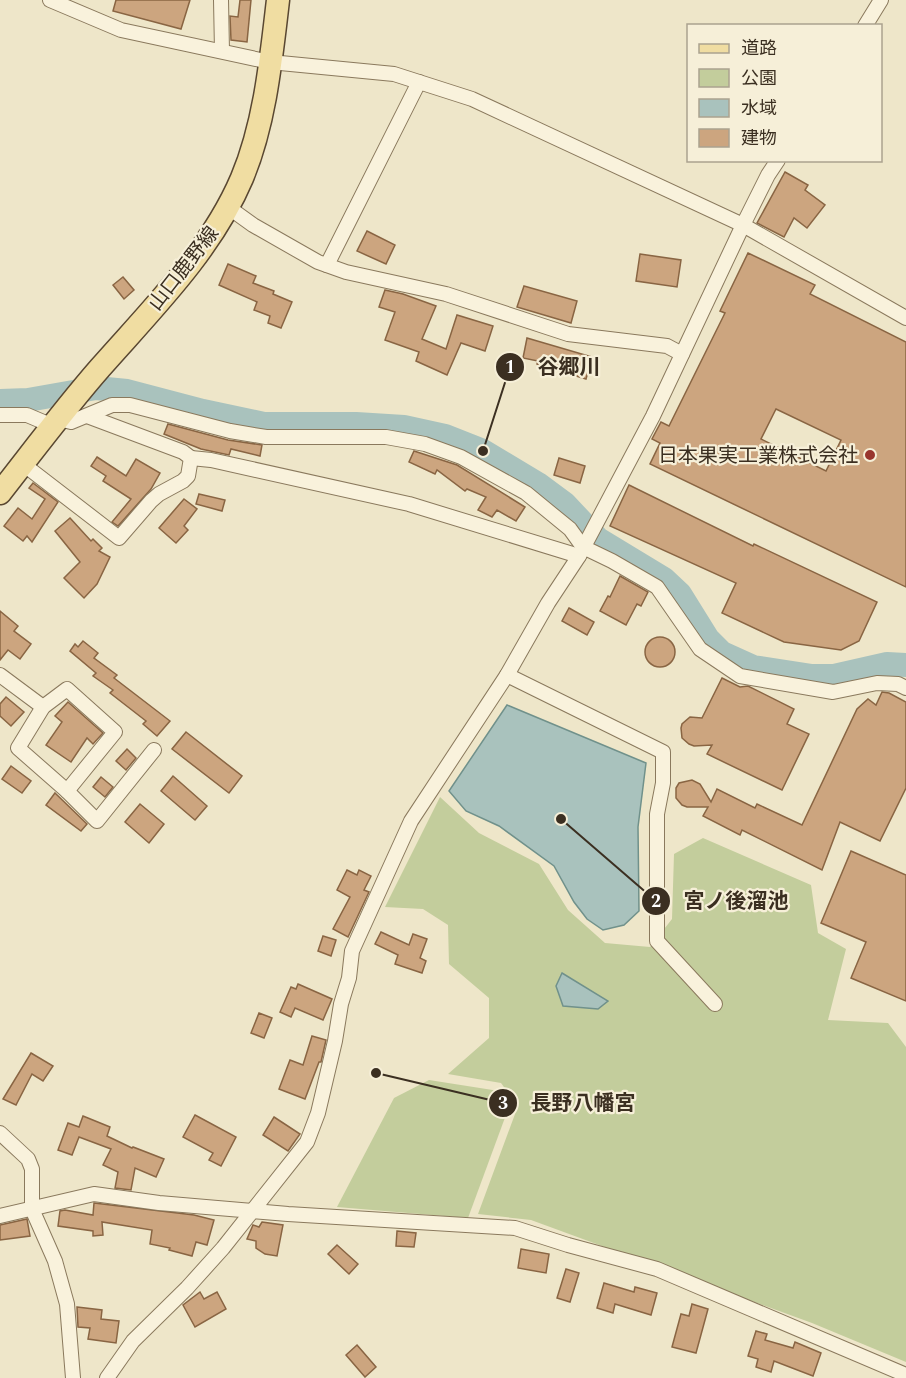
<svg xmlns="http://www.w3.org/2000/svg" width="906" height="1378" font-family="Spectral,'Noto Sans JP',serif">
	<rect width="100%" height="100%" fill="#eee6c9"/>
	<g fill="#c3cd9c">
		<polygon points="440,797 479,833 539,864 568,910 605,943 650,947 672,919 674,854 703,838 811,885 818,933 846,949 828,1020 888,1023 906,1047 906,1362 812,1323 531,1220 478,1214 518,1106 501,1083 448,1074 489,1038 489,998 449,964 448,925 423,909 385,907"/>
		<polygon points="429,1080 499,1091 510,1104 468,1218 337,1207 394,1098"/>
	</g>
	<g fill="#a9c2bd" stroke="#70918b" stroke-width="1.5">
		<polygon points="507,705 646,763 638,827 639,911 624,925 603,930 587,919 574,902 554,866 499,826 466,811 449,791"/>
		<polygon points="562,973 608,1001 598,1009 563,1006 556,986"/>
	</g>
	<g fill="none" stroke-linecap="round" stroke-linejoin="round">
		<polyline stroke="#a9c2bd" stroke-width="24" points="0,401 28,400 96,388 127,391 203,411 264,424 356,424 404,427 445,436 483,451 538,484 565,504 598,539 664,579 680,594 708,639 722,653 753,667 812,676 834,676 887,664 906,665"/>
	</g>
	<g fill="#cca57f" stroke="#896543" stroke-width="1.5" fill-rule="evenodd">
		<polygon points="116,0 190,0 181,29 113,11"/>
		<polygon points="240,0 251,0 247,42 231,40 230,16 238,17"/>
		<polygon points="785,172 808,185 805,190 825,205 807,228 794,218 784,237 757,223"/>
		<polygon points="367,231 395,245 386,264 357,251"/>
		<path d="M748,253L815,285L810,294L906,342V587L650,464L660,443L652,439L661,422L669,426L725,313L720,311ZM776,409L841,440L826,471L761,439Z"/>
		<polygon points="640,254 681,260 677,287 636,281"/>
		<polygon points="228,264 256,276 253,283 274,291 273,294 292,302 281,328 268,323 270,316 254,310 257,302 219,285"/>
		<polygon points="123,277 134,290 124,299 113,285"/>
		<polygon points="524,286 577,301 571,323 517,307"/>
		<polygon points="385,290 403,294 436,306 422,339 446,349 457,315 493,326 485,351 461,343 447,375 416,361 419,352 385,340 395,312 379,307"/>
		<polygon points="527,338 592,357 586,379 537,364 538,361 523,358"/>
		<polygon points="168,424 228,440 262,445 260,456 231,449 229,455 201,449 164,434"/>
		<polygon points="414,451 457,465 525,507 516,521 497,510 492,517 478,510 486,497 467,489 465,491 437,470 435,474 409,462"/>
		<polygon points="97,457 126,476 136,459 160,473 151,489 118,526 112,522 131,499 103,481 106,476 91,466"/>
		<polygon points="559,458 585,466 580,483 554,475"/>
		<polygon points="33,483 58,502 32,542 27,536 23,541 4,526 18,508 32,519 45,499 29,488"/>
		<polygon points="629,485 753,546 754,544 877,602 859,641 841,650 784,642 722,613 736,583 610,526"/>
		<polygon points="199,494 225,500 222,511 196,504"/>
		<polygon points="184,499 197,509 184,526 188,530 176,543 159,528"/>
		<polygon points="70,518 91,541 93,539 102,548 99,551 110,557 97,584 84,598 64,578 80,562 55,531"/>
		<polygon points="620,576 648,592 641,606 637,604 626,625 600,611 608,596 610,597"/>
		<polygon points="569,608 594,622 587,635 562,621"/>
		<polygon points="0,611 18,626 14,631 31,644 20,659 8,650 0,660"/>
		<circle cx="660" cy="652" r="15"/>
		<polygon points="83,641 98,653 94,658 117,675 114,678 170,721 157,736 143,724 146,721 110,693 113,690 93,676 96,673 70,651 75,644 78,647"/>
		<polygon points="722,678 740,687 748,686 794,709 787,724 809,734 782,790 707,754 712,745 694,746 689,744 682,738 681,728 682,724 690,717 702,718"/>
		<polygon points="882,692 889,693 906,702 906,788 880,841 840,822 822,870 742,830 740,835 703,816 708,807 687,807 682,805 676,798 676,788 679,783 692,780 700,784 711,802 717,789 755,808 757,804 802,825 857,709 868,699 876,705"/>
		<polygon points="6,697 24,712 11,726 0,716 0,704"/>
		<polygon points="68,702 103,733 93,744 87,738 71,762 46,745 62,722 55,716"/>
		<polygon points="186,732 242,776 229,793 172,749"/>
		<polygon points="127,749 136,758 126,770 116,761"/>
		<polygon points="11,766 31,781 22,793 2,779"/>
		<polygon points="173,776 207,806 195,820 161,791"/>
		<polygon points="101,777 113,787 105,797 93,787"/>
		<polygon points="55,793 87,824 81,831 46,805"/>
		<polygon points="140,804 164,824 149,843 125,822"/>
		<polygon points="851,851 906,875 906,1001 851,978 866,942 821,923"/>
		<polygon points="347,870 357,875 359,870 371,876 364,890 369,892 348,937 333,929 350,897 337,890"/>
		<polygon points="381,932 409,945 413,934 427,939 420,958 426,961 422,973 395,964 398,955 375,944"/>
		<polygon points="323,936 336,940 331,956 318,951"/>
		<polygon points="298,984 332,999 323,1020 295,1008 291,1017 280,1012 291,987 296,989"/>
		<polygon points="259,1013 272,1018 264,1038 251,1033"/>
		<polygon points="312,1036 326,1040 321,1062 319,1062 305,1099 279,1089 290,1060 303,1065"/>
		<polygon points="31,1053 53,1066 43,1081 32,1074 16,1105 3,1099"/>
		<polygon points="195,1115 236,1137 221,1166 209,1160 213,1153 183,1137"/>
		<polygon points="83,1116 110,1127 107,1136 132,1148 133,1147 164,1159 156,1177 135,1168 131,1190 115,1188 118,1172 103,1165 111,1149 79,1137 72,1155 58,1150 68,1123 79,1127"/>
		<polygon points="274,1117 300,1134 288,1151 263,1135"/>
		<polygon points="94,1203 194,1215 214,1220 207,1245 196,1242 192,1256 169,1250 170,1248 150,1244 152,1230 102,1222 103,1235 93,1236 93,1231 58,1226 60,1211 65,1210 93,1215"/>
		<polygon points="27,1219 30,1236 0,1240 0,1225"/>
		<polygon points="262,1222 283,1225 277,1256 265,1254 256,1248 256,1241 247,1239 253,1225 259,1227"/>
		<polygon points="397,1231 416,1233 414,1247 396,1246"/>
		<polygon points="337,1245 358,1264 349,1274 328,1254"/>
		<polygon points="521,1249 549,1254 546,1273 518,1268"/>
		<polygon points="566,1269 579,1273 570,1302 557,1298"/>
		<polygon points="604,1283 634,1292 635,1287 657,1293 651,1315 615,1304 613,1313 597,1308"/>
		<polygon points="200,1292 204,1299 217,1292 226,1309 195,1327 183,1305"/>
		<polygon points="692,1304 708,1309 696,1353 672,1347 681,1314 689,1316"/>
		<polygon points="77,1307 102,1310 101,1319 119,1321 116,1343 88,1339 90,1328 78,1327"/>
		<polygon points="756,1331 767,1334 765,1340 793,1348 795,1342 821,1353 813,1376 774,1361 771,1372 756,1367 758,1359 748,1356"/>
		<polygon points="357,1345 376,1367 365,1377 346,1355"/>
	</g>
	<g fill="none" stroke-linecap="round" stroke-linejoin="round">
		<defs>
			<g id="street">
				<polyline points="50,0 121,30 270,62 394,74 472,99 743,225 906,318"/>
				<polyline points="221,0 222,51"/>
				<polyline points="865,26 881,0"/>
				<polyline points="228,207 253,225 318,262 346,272 446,294 568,334 667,346 682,354"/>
				<polyline points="327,265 419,82"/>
				<polyline points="0,415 27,415 53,426"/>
				<polyline points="59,419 71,422 112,405 130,405 230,431 266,437 386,437 425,444 461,457 526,493 570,529 583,547 612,561 657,587 700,649 740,676 833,692 877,683 898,684 906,688"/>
				<polyline points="191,458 211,460 409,504 579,556"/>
				<polyline points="23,464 119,538 151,501 159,494 183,481 188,476 191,458 183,452 87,416"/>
				<polyline points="0,675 43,707"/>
				<polyline points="507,675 663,752 663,783 657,814 657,941 715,1004"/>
				<polygon points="67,689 115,732 67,791 18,748 43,707"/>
				<polyline points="67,791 97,821 154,750"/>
				<polyline points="0,1133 28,1159 32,1169 32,1209 55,1261 67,1304 73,1378"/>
				<polyline points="0,1216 94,1194 159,1203 288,1214 515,1228 568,1245 657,1269 906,1375"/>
				<polyline points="107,1378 133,1341 187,1288 223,1248 307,1142 318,1113 335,1041 341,1004 349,978 352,951 411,821 507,675 548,603 579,556 653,416 743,225 768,175 778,160"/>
			</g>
			<path id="primary" d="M0,493C33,451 65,408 100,368C151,310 211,251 242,178C265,123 271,60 278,0"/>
		</defs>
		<use href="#street" stroke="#8a795d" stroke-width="16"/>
		<use href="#primary" stroke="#594731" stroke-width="25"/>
		<use href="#street" stroke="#f9f2dc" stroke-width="14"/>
		<use href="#primary" stroke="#f0dda2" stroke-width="22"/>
	</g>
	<circle fill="#99362e" stroke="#f6efd8" stroke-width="2" cx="870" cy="455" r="6"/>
	<g text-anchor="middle" stroke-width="4.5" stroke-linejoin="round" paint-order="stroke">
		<g font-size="20" fill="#3b2f21" stroke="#f6efd8">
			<text transform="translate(183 268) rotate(-52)" y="7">山口鹿野線</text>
		</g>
		<g font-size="20" fill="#3b2f21" stroke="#f6efd8" text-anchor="end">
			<text x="858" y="462">日本果実工業株式会社</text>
		</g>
	</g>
	<path fill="none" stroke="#3b2f21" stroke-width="2" d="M483 451L510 367M561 819L656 901M376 1073L503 1103"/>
	<g fill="#3b2f21" stroke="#f6efd8" stroke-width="2">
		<circle cx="483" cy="451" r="6"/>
		<circle cx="561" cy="819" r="6"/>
		<circle cx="376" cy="1073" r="6"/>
		<circle cx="510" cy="367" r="15"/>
		<circle cx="656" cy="901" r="15"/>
		<circle cx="503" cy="1103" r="15"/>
	</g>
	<g font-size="18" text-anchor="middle" font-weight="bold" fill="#fff">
		<text x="510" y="373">1</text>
		<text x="656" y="907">2</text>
		<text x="503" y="1109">3</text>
	</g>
	<g font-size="21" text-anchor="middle" font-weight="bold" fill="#3b2f21" stroke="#f6efd8" stroke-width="4.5" stroke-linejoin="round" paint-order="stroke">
		<text x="569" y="374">谷郷川</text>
		<text x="736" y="908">宮ノ後溜池</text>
		<text x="583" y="1110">長野八幡宮</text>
	</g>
	<rect x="687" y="24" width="195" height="138" fill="#f6efd8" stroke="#aba28f" stroke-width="1.5"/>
	<rect x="699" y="44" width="30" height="9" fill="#f0dda2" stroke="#aba28f" stroke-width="1.5"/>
	<text x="741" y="54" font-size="18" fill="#3b2f21">道路</text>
	<rect x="699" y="69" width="30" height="18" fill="#c3cd9c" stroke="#aba28f" stroke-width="1.5"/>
	<text x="741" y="84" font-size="18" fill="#3b2f21">公園</text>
	<rect x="699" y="99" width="30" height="18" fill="#a9c2bd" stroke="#aba28f" stroke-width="1.5"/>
	<text x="741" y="114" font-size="18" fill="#3b2f21">水域</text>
	<rect x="699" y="129" width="30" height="18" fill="#cca57f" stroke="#aba28f" stroke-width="1.5"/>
	<text x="741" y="144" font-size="18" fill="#3b2f21">建物</text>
</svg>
